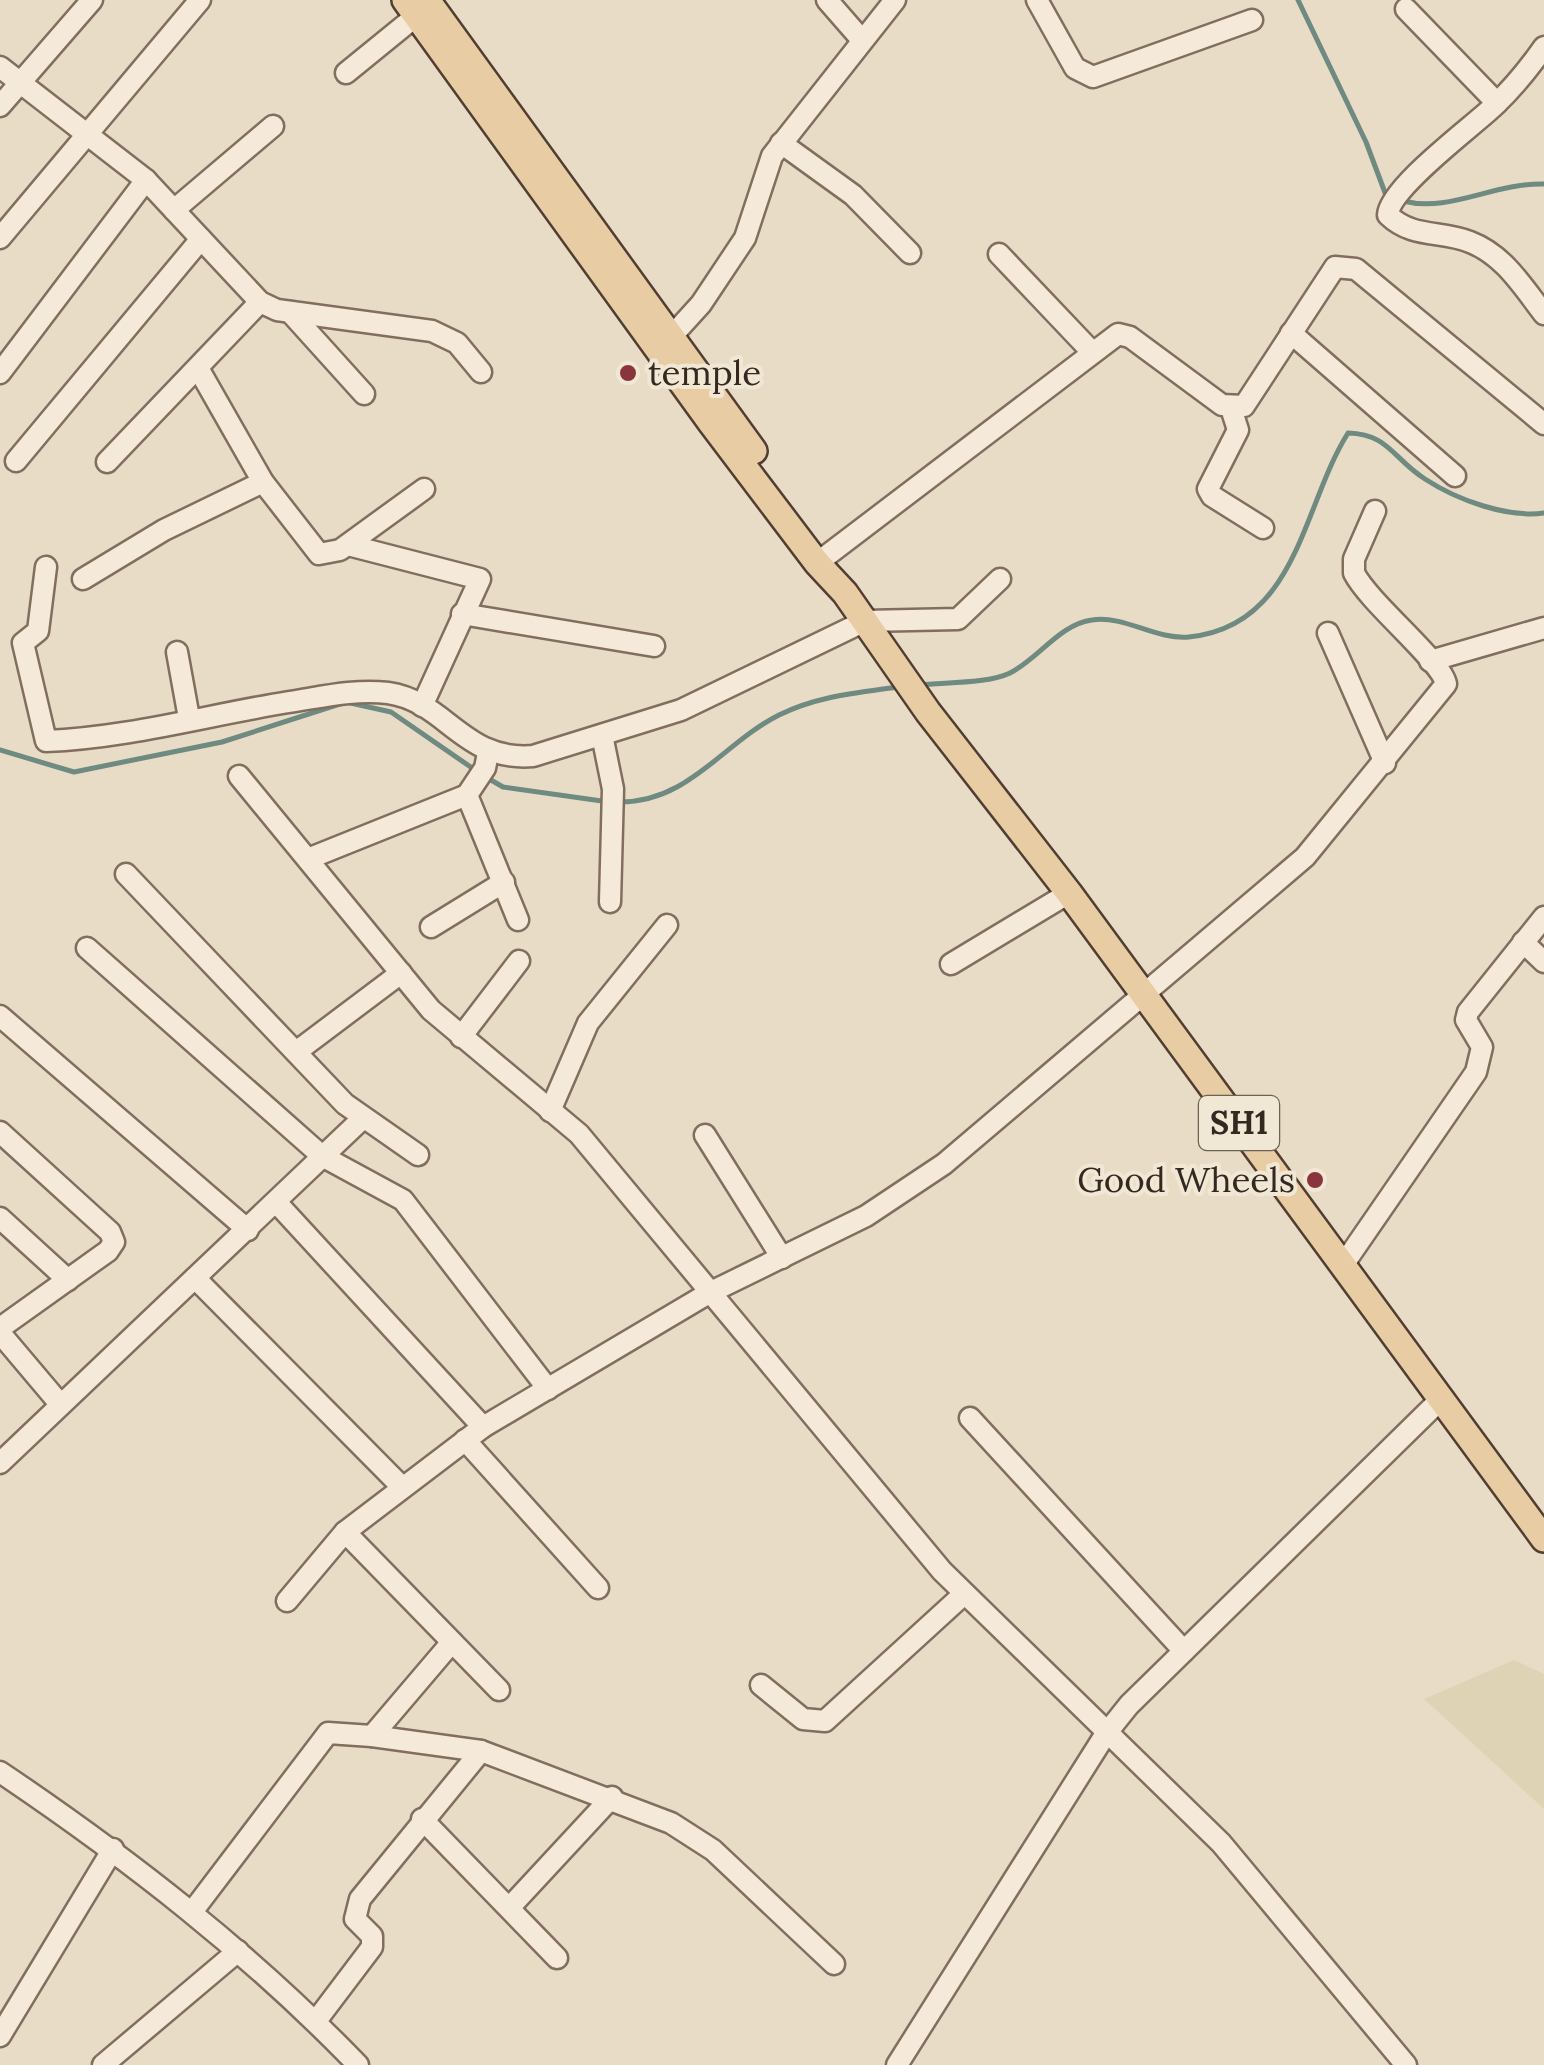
<svg xmlns="http://www.w3.org/2000/svg" width="1544" height="2065" font-family="Lora,serif">
	<rect width="100%" height="100%" fill="#e9dcc6"/>
	<polygon fill="#ded4b5" points="1514,1660 1544,1674 1544,1809 1424,1699"/>
	<g fill="none" stroke-linecap="round" stroke-linejoin="round">
		<g stroke="#6f8a81" stroke-width="5">
			<polyline points="1298,0 1366,142 1387,198"/>
			<path d="M1403,201C1450,213 1492,183 1544,184"/>
			<path d="M919,685C945,682 987,684 1010,673C1038,659 1060,624 1092,620C1125,615 1155,640 1189,637C1298,626 1302,506 1348,433C1389,434 1393,459 1425,479C1457,500 1507,518 1544,513"/>
			<polyline points="0,750 74,772 222,742 346,702 391,712 475,770"/>
			<polyline points="484,776 503,787 609,802"/>
			<path d="M620,802C689,802 723,743 779,715C818,696 856,693 898,687"/>
		</g>
		<defs>
			<g id="minor">
				<polyline points="827,0 861,39"/>
				<polyline points="1037,0 1075,68 1093,77 1252,20"/>
				<polyline points="1406,9 1497,103"/>
				<path d="M1544,47C1530,67 1512,89 1494,106C1472,127 1389,188 1388,215C1413,239 1441,230 1470,242C1504,255 1523,287 1544,314"/>
				<polyline points="0,67 146,180 260,302 277,310 432,331 457,343 481,372"/>
				<polyline points="346,73 416,16"/>
				<polyline points="0,106 92,0"/>
				<polyline points="781,143 853,195 910,253"/>
				<polyline points="174,210 273,126"/>
				<polyline points="0,238 200,0"/>
				<polyline points="999,254 1092,352"/>
				<polyline points="290,312 364,394"/>
				<polyline points="1291,333 1455,476"/>
				<polyline points="671,337 701,304 745,238 772,156 895,0"/>
				<polyline points="198,368 263,482 319,554 340,550 424,489"/>
				<polyline points="0,373 146,180"/>
				<polyline points="1231,408 1238,430 1208,489 1212,496 1263,528"/>
				<polyline points="16,461 201,239"/>
				<polyline points="107,462 260,302"/>
				<polyline points="348,545 480,579 422,706"/>
				<polyline points="817,563 1118,334 1130,337 1222,405 1244,406 1335,267 1356,269 1544,424"/>
				<path d="M46,567L38,631L23,643L46,741C128,738 208,715 289,702C322,697 355,689 388,693C446,701 463,762 533,756L681,710L865,621L958,619L1000,579"/>
				<polyline points="83,579 164,530 263,482"/>
				<polyline points="462,614 654,646"/>
				<polyline points="1328,633 1385,763"/>
				<polyline points="177,652 189,718"/>
				<polyline points="1430,661 1544,628"/>
				<polyline points="602,735 613,789 610,902"/>
				<polyline points="239,776 431,1010 579,1134 942,1571 1221,1843 1406,2065"/>
				<polyline points="467,795 518,920"/>
				<polyline points="310,858 467,795 485,768 488,753"/>
				<polyline points="126,874 345,1104 418,1155"/>
				<polyline points="431,927 504,882"/>
				<polyline points="1523,942 1544,962"/>
				<polyline points="87,948 322,1156 403,1200 548,1389"/>
				<polyline points="951,964 1069,893"/>
				<polyline points="0,1016 248,1230"/>
				<polyline points="461,1037 519,961"/>
				<polyline points="296,1052 401,973"/>
				<polyline points="550,1111 588,1023 667,925"/>
				<polyline points="0,1132 110,1232 114,1242 108,1251 0,1328"/>
				<polyline points="705,1135 782,1258"/>
				<polyline points="276,1202 483,1427"/>
				<polyline points="0,1218 68,1280"/>
				<polyline points="1343,1265 1476,1072 1482,1047 1466,1020 1468,1012 1544,917"/>
				<polyline points="195,1278 401,1486"/>
				<polyline points="0,1333 60,1404"/>
				<polyline points="970,1418 1184,1651"/>
				<polyline points="465,1440 598,1588"/>
				<polyline points="0,1463 362,1119"/>
				<polyline points="345,1532 499,1690"/>
				<path d="M287,1601L345,1532L483,1427L709,1293L866,1216L944,1164L1305,857L1446,684C1442,661 1370,604 1354,573V559L1375,511"/>
				<polyline points="452,1642 372,1736 481,1751 671,1823 713,1850 834,1964"/>
				<polyline points="761,1685 803,1719 825,1721 964,1594"/>
				<path d="M0,1772C129,1859 250,1953 358,2065"/>
				<polyline points="422,1819 557,1958"/>
				<polyline points="510,1907 612,1797"/>
				<polyline points="192,1912 328,1733 372,1736"/>
				<polyline points="316,2021 372,1947 372,1936 355,1919 360,1899 481,1751"/>
				<polyline points="0,2036 113,1849"/>
				<polyline points="103,2065 238,1951"/>
				<polyline points="897,2065 1105,1735 1129,1705 1441,1399"/>
			</g>
			<g id="major">
				<polyline points="405,0 711,423 817,563 845,593 928,712 1069,893 1544,1539"/>
				<polyline points="427,0 754,451"/>
			</g>
		</defs>
		<use href="#minor" stroke="#826e5e" stroke-width="25"/>
		<use href="#major" stroke="#513e32" stroke-width="30"/>
		<use href="#minor" stroke="#f5ead9" stroke-width="20"/>
		<use href="#major" stroke="#e8cca3" stroke-width="25"/>
	</g>
	<g fill="#8a353d" stroke="#f1e7d5" stroke-width="4">
		<circle cx="628" cy="373" r="10"/>
		<circle cx="1315" cy="1180" r="10"/>
	</g>
	<g text-anchor="middle" stroke-width="8" stroke-linejoin="round" paint-order="stroke">
		<rect fill="#f1e7d5" stroke="#6d6156" stroke-width="2.5" x="1199" y="1096" width="80" height="54" rx="8"/>
		<g font-size="32" font-weight="bold" fill="#342820">
			<text x="1239" y="1134">SH1</text>
		</g>
		<g font-size="35" fill="#342820" stroke="#f1e7d5" text-anchor="start">
			<text x="648" y="385">temple</text>
			<text x="1295" y="1192" text-anchor="end">Good Wheels</text>
		</g>
	</g>
</svg>
